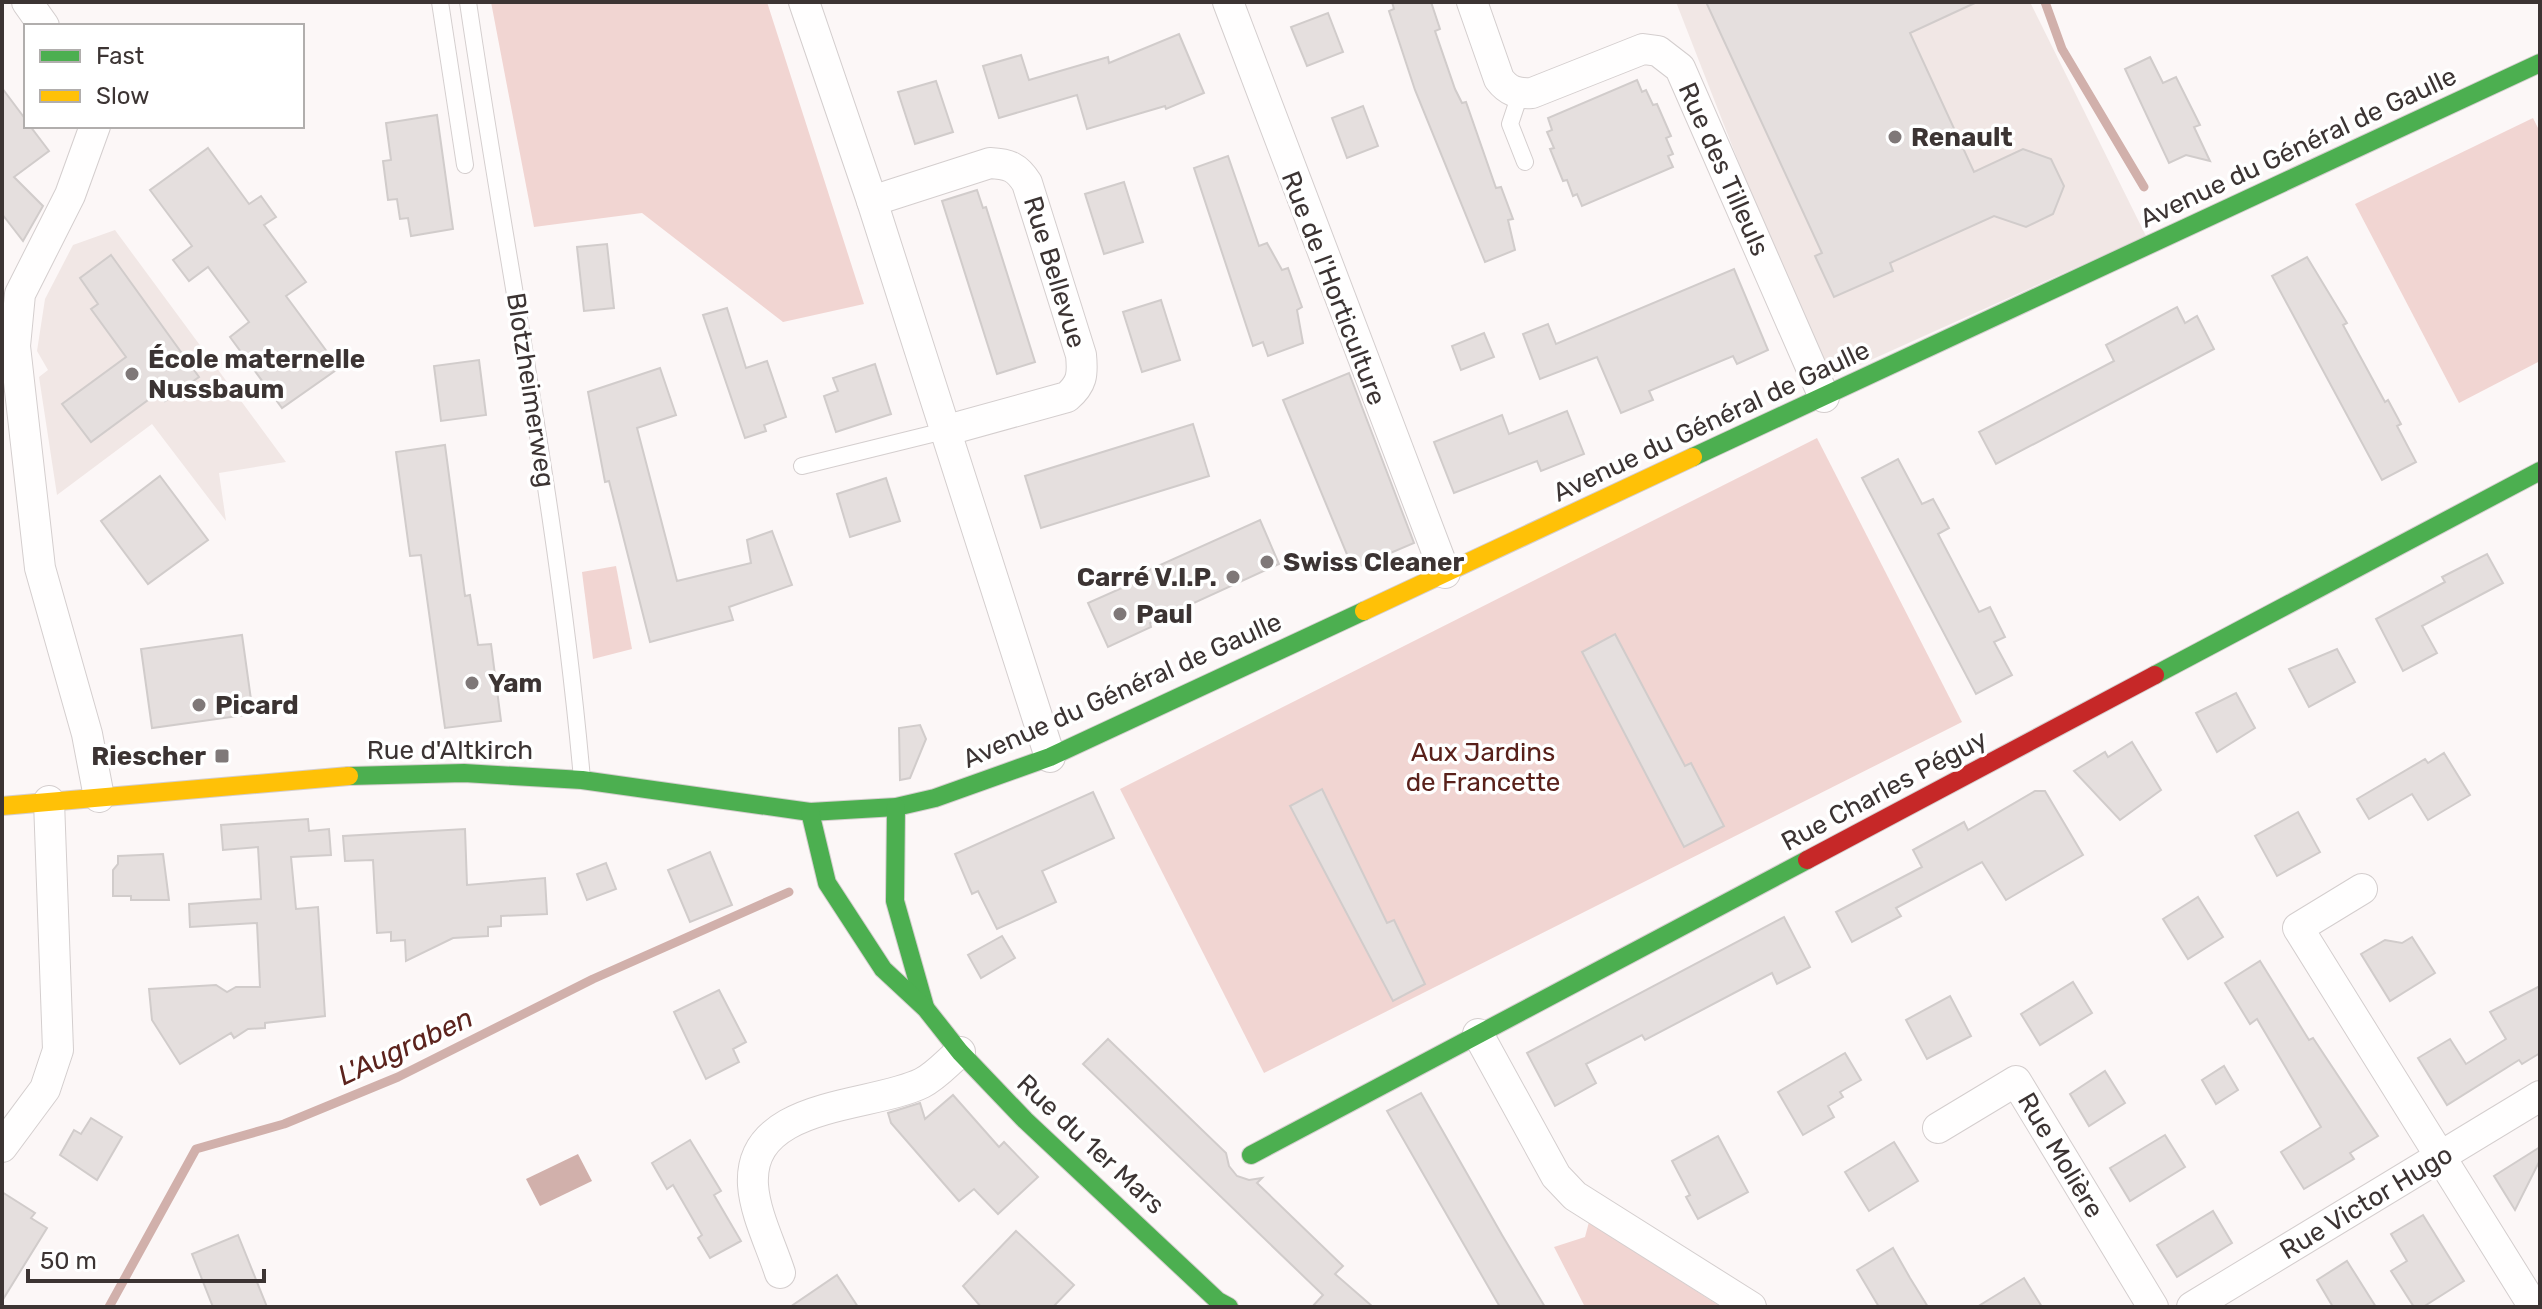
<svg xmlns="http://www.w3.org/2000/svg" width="2542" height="1309" font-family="Rubik,sans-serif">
	<rect width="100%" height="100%" fill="#fcf7f7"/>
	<g fill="#f1e7e5">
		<polygon points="1676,2 2030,2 2146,236 1824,381"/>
		<polygon points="115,230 286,462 219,473 226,521 152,424 57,495 39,377 48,370 37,351 45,299 73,245"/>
	</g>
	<g fill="#f1d5d2">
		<polygon points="491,2 767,2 864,304 783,322 642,213 534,227"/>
		<polygon points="2533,118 2540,132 2540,361 2459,403 2355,204"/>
		<polygon points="1817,438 1962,722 1264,1073 1120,789"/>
		<polygon points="616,566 632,649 593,659 582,572"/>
		<polygon points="1589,1222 1721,1307 1585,1307 1554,1247 1585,1237"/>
	</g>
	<polygon fill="#d1b0ab" points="578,1154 592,1181 540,1206 526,1179"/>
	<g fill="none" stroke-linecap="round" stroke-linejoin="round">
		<g stroke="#d1b0ab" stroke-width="9">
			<polyline points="2045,2 2062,49 2144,187"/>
			<polyline points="109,1307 196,1149 284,1124 398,1077 593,979 789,892"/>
		</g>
	</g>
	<g fill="#e5dfde" stroke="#d1cccb" stroke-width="2">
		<polygon points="1392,2 1431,2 1440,29 1435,31 1455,89 1462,103 1466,102 1496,188 1501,187 1513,219 1508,220 1515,250 1485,262 1415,90 1389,11 1394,9"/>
		<polygon points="1706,2 1977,2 1910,33 1974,172 2023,149 2051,159 2064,186 2053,214 2026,227 1994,216 1890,263 1893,271 1834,297 1815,256 1822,253"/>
		<polygon points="1328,13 1343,52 1307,66 1291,27"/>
		<polygon points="1179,34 1204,93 1166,109 1165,106 1087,129 1077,95 999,118 983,66 1021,55 1029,80 1108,57 1109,63"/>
		<polygon points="2150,57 2163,83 2176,77 2200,125 2194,127 2210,161 2186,155 2169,163 2125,69"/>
		<polygon points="1637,80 1642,92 1646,90 1653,105 1657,104 1671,136 1666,138 1673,154 1668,156 1673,167 1582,206 1577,194 1573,196 1567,180 1563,181 1550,149 1554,148 1547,132 1552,130 1548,118"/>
		<polygon points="936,81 953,132 915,144 898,92"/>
		<polygon points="2,88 26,120 26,126 30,126 49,151 14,177 43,206 23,241 2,214"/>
		<polygon points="1363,106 1378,146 1347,158 1332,118"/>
		<polygon points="437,115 453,229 411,236 408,218 400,219 397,199 388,200 383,161 391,160 386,123"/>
		<polygon points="208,148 249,204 261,196 276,217 264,225 306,282 286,296 339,368 282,408 230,337 249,322 208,267 189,281 173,260 192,246 150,190"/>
		<polygon points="1228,156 1259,246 1267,243 1282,270 1288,268 1302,307 1297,310 1303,343 1268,356 1263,342 1253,346 1194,168"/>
		<polygon points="1124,182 1143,242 1104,254 1085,194"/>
		<polygon points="977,190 983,208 986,207 1035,362 997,374 942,201"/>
		<polygon points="607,244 614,308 584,311 577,247"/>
		<polygon points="111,255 199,377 165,401 159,392 91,442 62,404 126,357 91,309 98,304 80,278"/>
		<polygon points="2307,257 2347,323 2343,325 2385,402 2388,400 2401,424 2397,426 2416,462 2382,480 2272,276"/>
		<polygon points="1734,269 1768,350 1737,364 1733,356 1649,391 1653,400 1621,413 1597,357 1540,379 1523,334 1548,324 1556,344"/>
		<polygon points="1161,300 1180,360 1142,372 1123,312"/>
		<polygon points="2177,307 2185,323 2197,316 2214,349 1996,464 1979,432 2114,361 2106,345"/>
		<polygon points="727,308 746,368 767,361 786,417 764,425 766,431 745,438 703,315"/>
		<polygon points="1484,333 1494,357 1461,370 1452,346"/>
		<polygon points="479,360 486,415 441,421 434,366"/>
		<polygon points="875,364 891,414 836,432 824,396 838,391 833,378"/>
		<polygon points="660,368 676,415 637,428 677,581 751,563 747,540 772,531 792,585 729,607 733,620 650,642 609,481 605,482 588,392"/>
		<polygon points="1349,373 1414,543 1353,569 1283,400"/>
		<polygon points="1567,411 1584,454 1541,471 1537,461 1454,493 1434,442 1502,415 1509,434"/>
		<polygon points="1193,424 1209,476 1041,528 1025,476"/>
		<polygon points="445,445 465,596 470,595 478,645 491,644 501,721 445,728 421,555 410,556 396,452"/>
		<polygon points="1898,459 1922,504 1933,499 1949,528 1938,534 1979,612 1990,607 2005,637 1994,642 2012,675 1976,694 1862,478"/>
		<polygon points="160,476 208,540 148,584 101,521"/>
		<polygon points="886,478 900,521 850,537 837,494"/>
		<polygon points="1260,520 1279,564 1150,623 1151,627 1108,647 1088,603 1131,584 1129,579"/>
		<polygon points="2487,554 2503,583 2422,626 2437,653 2403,671 2376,619 2445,582 2442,577"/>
		<polygon points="1615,634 1685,766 1691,763 1724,826 1684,847 1582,652"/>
		<polygon points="242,635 253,714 152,728 141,649"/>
		<polygon points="2337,649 2355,682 2309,707 2289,669"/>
		<polygon points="2236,693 2255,728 2217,752 2196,713"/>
		<polygon points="920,725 926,739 910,778 900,780 899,728"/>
		<polygon points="2132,742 2161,790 2120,820 2074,771 2105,752 2108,757"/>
		<polygon points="2444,753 2470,795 2428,820 2412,794 2369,819 2357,799 2425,759 2428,763"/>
		<polygon points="1322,789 1387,923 1394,920 1425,984 1393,1001 1290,806"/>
		<polygon points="2035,791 2045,791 2083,855 2006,900 1982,862 1896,908 1901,916 1852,942 1836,912 1922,867 1913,850 1964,822 1968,830"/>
		<polygon points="1093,792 1114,838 1042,871 1056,902 997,929 978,891 972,894 955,854"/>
		<polygon points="2298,812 2320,852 2277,876 2255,836"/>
		<polygon points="308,819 309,831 329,829 331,855 291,857 296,909 318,907 325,1016 265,1023 265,1028 248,1029 234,1038 231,1033 180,1064 152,1020 149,989 216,985 227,992 236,987 260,987 257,923 190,927 189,904 261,899 258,847 223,850 221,825"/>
		<polygon points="465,829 467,885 545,878 547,914 501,916 501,926 488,927 488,936 453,938 406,961 405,940 391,941 391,932 377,933 373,860 345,861 343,836"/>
		<polygon points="710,852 732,905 690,922 668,870"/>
		<polygon points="163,854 169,900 131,900 131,896 113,896 113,870 118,864 118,856"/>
		<polygon points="606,863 616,889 587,900 577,874"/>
		<polygon points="2198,897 2223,937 2188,959 2163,919"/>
		<polygon points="1784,917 1810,967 1777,984 1772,973 1645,1040 1642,1035 1586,1064 1596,1083 1555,1106 1527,1053"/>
		<polygon points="1002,936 1015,958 981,978 968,955"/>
		<polygon points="2412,937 2435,973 2390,1001 2361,954 2385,940 2402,943"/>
		<polygon points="2260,961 2309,1040 2313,1038 2378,1136 2350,1153 2354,1159 2304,1189 2281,1152 2321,1127 2257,1019 2250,1024 2225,983"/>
		<polygon points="2073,982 2092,1013 2040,1045 2021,1014"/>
		<polygon points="2540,986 2540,1053 2522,1064 2519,1060 2447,1105 2418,1058 2450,1039 2466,1064 2506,1039 2490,1012"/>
		<polygon points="719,990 746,1042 733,1049 739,1062 706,1079 674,1012"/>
		<polygon points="1950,996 1971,1036 1927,1059 1906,1020"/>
		<polygon points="1108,1039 1226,1153 1229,1166 1237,1176 1249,1180 1262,1178 1257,1183 1343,1266 1335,1274 1373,1307 1312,1307 1323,1295 1083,1064"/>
		<polygon points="1845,1053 1861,1080 1840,1092 1843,1097 1828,1106 1834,1117 1803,1135 1778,1092"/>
		<polygon points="2224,1066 2238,1090 2216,1104 2202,1080"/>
		<polygon points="2105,1071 2125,1103 2089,1126 2070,1094"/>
		<polygon points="1421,1093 1502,1235 1545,1307 1500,1307 1425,1177 1387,1111"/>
		<polygon points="953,1095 999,1147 1004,1142 1038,1177 998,1214 974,1189 959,1201 891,1123 888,1113 920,1103 925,1119"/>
		<polygon points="91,1118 122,1137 97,1180 60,1155 74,1130 81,1134"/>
		<polygon points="2165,1135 2185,1167 2130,1201 2110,1168"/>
		<polygon points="1718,1136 1748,1192 1698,1219 1686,1197 1690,1195 1672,1161"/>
		<polygon points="690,1140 721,1191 714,1195 741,1241 710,1258 698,1238 702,1235 673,1185 667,1189 652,1163"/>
		<polygon points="1894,1142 1918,1181 1869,1211 1845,1172"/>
		<polygon points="2540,1147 2540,1160 2515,1210 2494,1176"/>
		<polygon points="2,1192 35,1213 31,1218 47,1228 2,1301"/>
		<polygon points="2213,1211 2232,1243 2177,1277 2157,1245"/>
		<polygon points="2423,1215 2464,1281 2423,1307 2414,1307 2391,1271 2407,1261 2391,1234"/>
		<polygon points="1016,1231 1074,1285 1053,1307 981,1307 963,1286"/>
		<polygon points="238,1235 267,1307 213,1307 192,1254"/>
		<polygon points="1893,1248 1910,1278 1928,1307 1879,1307 1857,1270"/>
		<polygon points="2347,1261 2376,1307 2333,1307 2317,1280"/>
		<polygon points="837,1275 858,1307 790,1307"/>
		<polygon points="2024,1278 2042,1307 1977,1307"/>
	</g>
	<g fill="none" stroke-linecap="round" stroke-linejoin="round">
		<defs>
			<g id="lane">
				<polyline points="440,2 465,165"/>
				<path d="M468,2C506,261 559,517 582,779"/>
				<polyline points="1520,94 1510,124 1525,162"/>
				<polyline points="802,466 944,431"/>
			</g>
			<g id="street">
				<polyline points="27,2 44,26"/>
				<polyline points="804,2 872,201 1050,757"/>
				<polyline points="1228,2 1445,573"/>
				<path d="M1472,2L1499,79C1508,91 1517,94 1532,93L1643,49L1658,51L1680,68L1824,397"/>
				<polyline points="95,126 70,195 20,294 15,346 40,568 87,734 99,797"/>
				<path d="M872,201L990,163C1009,164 1017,167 1027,183L1081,355C1083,375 1082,384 1067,397L944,431"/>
				<polyline points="2362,889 2298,928 2534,1307"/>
				<polyline points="1478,1034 1556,1176 1575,1196 1751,1307"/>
				<polyline points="1938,1128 2016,1081 2153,1307"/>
				<polyline points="2,1147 45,1089 58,1050 49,801"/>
				<path d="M780,1273C771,1245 755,1214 753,1185C748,1101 872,1108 922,1083C936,1076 948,1062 960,1052"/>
				<polyline points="2192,1307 2540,1096"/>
			</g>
			<g id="fast">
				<polyline points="1693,457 2540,63"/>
				<polyline points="2155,675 2540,471"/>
				<polyline points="349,776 464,773 582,780 810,812 896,807 935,798 1050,757 1364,611"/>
				<polyline points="896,807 895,901 925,1007"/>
				<polyline points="810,812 827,883 883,969 926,1009 960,1052 1025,1120 1218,1301 1229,1307"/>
				<polyline points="1251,1155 1807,860"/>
			</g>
			<g id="slow">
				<polyline points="1364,611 1693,457"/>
				<polyline points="2,806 349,776"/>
			</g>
			<polyline id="jam" points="1807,860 2155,675"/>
		</defs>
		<use href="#lane" stroke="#d4cece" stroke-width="18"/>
		<use href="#street" stroke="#d4cece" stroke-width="32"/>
		<use href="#fast" stroke="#d4cece" stroke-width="20"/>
		<use href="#slow" stroke="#d4cece" stroke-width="20"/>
		<use href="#jam" stroke="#d4cece" stroke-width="20"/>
		<use href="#lane" stroke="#fffefe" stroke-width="16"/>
		<use href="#street" stroke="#fffefe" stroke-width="30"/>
		<use href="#fast" stroke="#4caf50" stroke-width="18"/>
		<use href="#slow" stroke="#ffc107" stroke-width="18"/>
		<use href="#jam" stroke="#c62828" stroke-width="18"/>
	</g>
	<g fill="#7f7878" stroke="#fff" stroke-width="3">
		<circle cx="1895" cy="137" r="8"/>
		<circle cx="132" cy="374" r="8"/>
		<circle cx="1267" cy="562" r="8"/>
		<circle cx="1233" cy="577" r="8"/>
		<circle cx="1120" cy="614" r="8"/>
		<circle cx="472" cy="683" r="8"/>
		<circle cx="199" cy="705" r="8"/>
		<rect x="214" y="748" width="16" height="16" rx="4"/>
	</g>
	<g text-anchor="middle" stroke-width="7" stroke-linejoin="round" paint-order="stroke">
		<g font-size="26" font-weight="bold" fill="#3c3433" stroke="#fff" text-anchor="start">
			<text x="1911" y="146">Renault</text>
			<text x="148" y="368">École maternelle<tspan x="148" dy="30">Nussbaum</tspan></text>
			<text x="1283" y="571">Swiss Cleaner</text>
			<text x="1217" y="586" text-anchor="end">Carré V.I.P.</text>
			<text x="1136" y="623">Paul</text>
			<text x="488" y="692">Yam</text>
			<text x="215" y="714">Picard</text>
			<text x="206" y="765" text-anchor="end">Riescher</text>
		</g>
		<g font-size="26" fill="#3c3433" stroke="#fff">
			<text transform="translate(2298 147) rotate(-25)" y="9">Avenue du Général de Gaulle</text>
			<text transform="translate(1724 169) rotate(66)" y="9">Rue des Tilleuls</text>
			<text transform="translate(1055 272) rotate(73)" y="9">Rue Bellevue</text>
			<text transform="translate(1334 288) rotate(69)" y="9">Rue de l'Horticulture</text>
			<text transform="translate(531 390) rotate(81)" y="9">Blotzheimerweg</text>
			<text transform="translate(1711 421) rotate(-25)" y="9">Avenue du Général de Gaulle</text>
			<text transform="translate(1122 690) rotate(-24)" y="9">Avenue du Général de Gaulle</text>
			<text x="450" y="759">Rue d'Altkirch</text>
			<text transform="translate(1884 790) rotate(-28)" y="9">Rue Charles Péguy</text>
			<text transform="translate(1091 1144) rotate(43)" y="9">Rue du 1er Mars</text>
			<text transform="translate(2061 1155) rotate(59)" y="9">Rue Molière</text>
			<text transform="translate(2366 1202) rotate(-31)" y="9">Rue Victor Hugo</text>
		</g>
		<g font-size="26" fill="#59201a" stroke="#fff">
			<text x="1483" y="761">Aux Jardins<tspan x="1483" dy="30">de Francette</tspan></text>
		</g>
		<g font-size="28" font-style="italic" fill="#5c231d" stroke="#fff">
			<text transform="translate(405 1046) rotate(-25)" y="10">L'Augraben</text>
		</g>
	</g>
	<rect width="2542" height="1309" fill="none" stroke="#3c3433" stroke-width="8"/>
	<rect x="24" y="24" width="280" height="104" fill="#ffffff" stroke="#b1aead" stroke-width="2"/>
	<rect x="40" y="50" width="40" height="12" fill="#4caf50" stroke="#b1aead" stroke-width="2"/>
	<text x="96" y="64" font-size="24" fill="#3c3433">Fast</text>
	<rect x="40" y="90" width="40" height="12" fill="#ffc107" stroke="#b1aead" stroke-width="2"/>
	<text x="96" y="104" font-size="24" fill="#3c3433">Slow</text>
	<path d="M28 1269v12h236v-12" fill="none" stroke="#3c3433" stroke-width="4"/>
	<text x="40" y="1269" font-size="24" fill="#3c3433" stroke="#ffffff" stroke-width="6" paint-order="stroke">50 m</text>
</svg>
